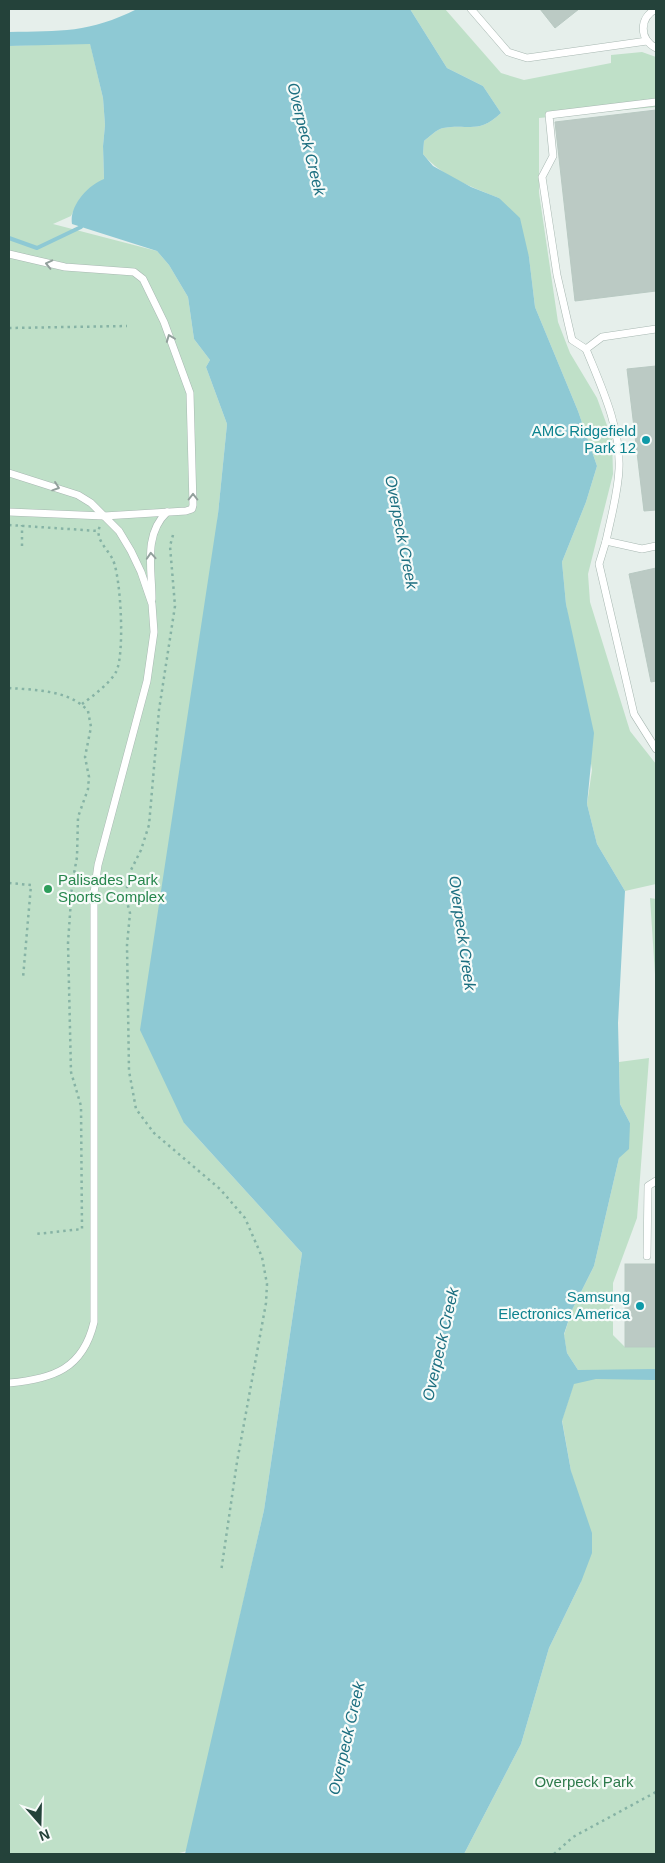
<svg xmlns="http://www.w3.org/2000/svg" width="665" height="1863" font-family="Helvetica,sans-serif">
	<rect width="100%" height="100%" fill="#e6efeb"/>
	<g fill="#bfe0c8">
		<path d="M410,9H445L501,73L524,80L611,63V55L642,52L656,57V107L539,118V193L558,322L570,353L597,398L612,439L613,474L588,574L590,602L630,731L656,764V884L625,891L597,844L587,804L592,770L566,604L562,562L586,502L597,466L578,411L535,307L529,257L499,198C472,187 442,177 423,154L424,141C429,137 437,129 443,128C469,123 478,135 501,113L483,86L447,68Z"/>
		<polygon points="90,43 103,98 105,125 103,146 104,180 80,198 71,216 53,224 157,251 169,265 188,297 194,339 210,360 206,367 227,424 218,514 184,1123 302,1253 264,1510 187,1851 175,1854 9,1854 9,46"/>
		<polygon points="650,898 656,899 656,989"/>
		<polygon points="649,1058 637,1218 613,1283 613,1335 625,1347 656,1347 656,1854 464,1854 521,1744 549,1648 581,1582 571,1471 562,1420 578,1370 567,1353 564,1335 572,1310 594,1266 619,1158 630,1123 620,1104 619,1062"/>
	</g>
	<path fill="#8ec9d4" d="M137,9H410L447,68L483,86L501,113C478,135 469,123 443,128C437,129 429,137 424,141L423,154L433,166L471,187L499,198L520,218L529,257L535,307L578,411L597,466L586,502L562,562L566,604L594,733L587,804L597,844L625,891L618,1023L620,1104L630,1123L629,1149L619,1158L594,1266L572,1310L564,1334L567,1353L578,1370L656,1369V1380L596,1379L574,1384L562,1421L571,1471L592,1533V1553L581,1582L549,1648L521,1744L464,1854H185L264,1510L302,1253L184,1123L140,1030L218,514L227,424L206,367L210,360L194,339L188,297L169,265L157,251L72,224C69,206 88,185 104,179L103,146L105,125L103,98L90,44L9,46V32C61,31 89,33 137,9Z"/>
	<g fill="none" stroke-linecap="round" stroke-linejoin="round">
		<polyline stroke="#8ec9d4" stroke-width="4" points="9,238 37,248 81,227"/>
	</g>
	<g fill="#bbcac4" stroke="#b8c9c2">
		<polygon points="540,9 579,9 555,28"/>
		<polygon points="656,110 656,291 575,301 555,122"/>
		<polygon points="656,366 656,510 644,511 627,369"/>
		<polygon points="656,568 656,681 651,682 629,574"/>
		<rect x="625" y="1264" width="31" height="83"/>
	</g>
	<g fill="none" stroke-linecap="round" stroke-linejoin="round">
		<defs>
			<g id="service">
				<polyline points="471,9 508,52 527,58 647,41"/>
				<path d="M656,9C639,18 639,39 656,48"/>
				<polyline points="9,254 65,267 134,272 143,279 164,322 190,393 193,505 192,509 186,511 104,516 9,512"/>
				<polyline points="586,349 572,340 557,275 542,177 553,156 549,115 656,102"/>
				<path d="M9,473L78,495L91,503L119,531L131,551L141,572L152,604L154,632L147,681L98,865L94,893V1322C83,1369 53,1379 9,1383"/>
				<path d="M606,541C611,517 618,493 619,469C621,428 601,386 586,349L602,337L656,329"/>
				<polyline points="656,546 642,549 606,541 599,564 634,714 656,749"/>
				<path d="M152,599C152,569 143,535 167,512"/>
				<polyline points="647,1256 648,1186 656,1181"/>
			</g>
		</defs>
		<use href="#service" stroke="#a8b8b2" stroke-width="8"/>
		<g stroke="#86b3a5" stroke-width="2.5" stroke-dasharray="2.5 4" stroke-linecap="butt">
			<polyline points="9,328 127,326"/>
			<polyline points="9,525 98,531"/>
			<polyline points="173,535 170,546 175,606 159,710 149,825 141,850 128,876 127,886 127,902 130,913 127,945 129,1071 136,1109 154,1133 220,1189 245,1218 262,1257 267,1284 266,1303 237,1462 221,1572"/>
			<polyline points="22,546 22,525"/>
			<path d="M9,688C35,690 70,690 88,711L91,727L85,757L89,777L88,789L78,817L77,857L72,885L68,943L71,1072L81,1106L82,1229L36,1234"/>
			<path d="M82,704C93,696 109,684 116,672C125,655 121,578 113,560C108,549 94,539 100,526"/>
			<polyline points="9,883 31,885 23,978"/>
			<polyline points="554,1854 573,1837 656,1792"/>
		</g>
		<use href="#service" stroke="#fff" stroke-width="7"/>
	</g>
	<defs><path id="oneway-chevron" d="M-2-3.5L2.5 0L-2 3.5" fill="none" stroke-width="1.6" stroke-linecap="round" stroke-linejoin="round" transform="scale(1.25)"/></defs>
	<g stroke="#92a09c">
		<use href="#oneway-chevron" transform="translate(49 264) rotate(-167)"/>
		<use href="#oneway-chevron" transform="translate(170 338) rotate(-111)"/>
		<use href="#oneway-chevron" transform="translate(56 487) rotate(19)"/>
		<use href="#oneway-chevron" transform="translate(193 497) rotate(-90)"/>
		<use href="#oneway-chevron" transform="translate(151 556) rotate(-94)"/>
	</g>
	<g fill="#0f9aa8" stroke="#f7fbf9" stroke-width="2">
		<circle cx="646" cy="440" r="5"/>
		<circle cx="640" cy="1306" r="5"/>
	</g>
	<circle fill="#2e9e5b" stroke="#f7fbf9" stroke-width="2" cx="48" cy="889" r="5"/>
	<g text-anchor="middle" stroke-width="4.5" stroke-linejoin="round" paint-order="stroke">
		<g font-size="15" fill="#0d838f" stroke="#f7fbf9" text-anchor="end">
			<text x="636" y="436">AMC Ridgefield<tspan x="636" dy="17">Park 12</tspan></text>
			<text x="630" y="1302">Samsung<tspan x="630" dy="17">Electronics America</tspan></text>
		</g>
		<g font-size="15" fill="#27864d" stroke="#f7fbf9" text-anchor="start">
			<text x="58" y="885">Palisades Park<tspan x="58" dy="17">Sports Complex</tspan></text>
		</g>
		<g font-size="15" fill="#2d7a4b" stroke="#f7fbf9">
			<text x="584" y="1787">Overpeck Park</text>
		</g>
		<g font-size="16" font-style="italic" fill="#1c6f80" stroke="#f7fbf9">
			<text transform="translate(307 139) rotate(76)" y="6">Overpeck Creek</text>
			<text transform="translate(402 532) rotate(79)" y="6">Overpeck Creek</text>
			<text transform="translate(463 933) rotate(82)" y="6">Overpeck Creek</text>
			<text transform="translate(440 1344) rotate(-77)" y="6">Overpeck Creek</text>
			<text transform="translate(346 1738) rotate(-77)" y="6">Overpeck Creek</text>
		</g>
	</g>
	<rect width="665" height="1863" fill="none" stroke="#24423a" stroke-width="20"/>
	<g transform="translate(40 1823) rotate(160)" stroke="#f7fbf9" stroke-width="4" paint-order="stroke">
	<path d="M0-4L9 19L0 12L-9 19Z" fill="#24423a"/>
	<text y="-8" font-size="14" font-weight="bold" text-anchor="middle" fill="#24423a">N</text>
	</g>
</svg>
